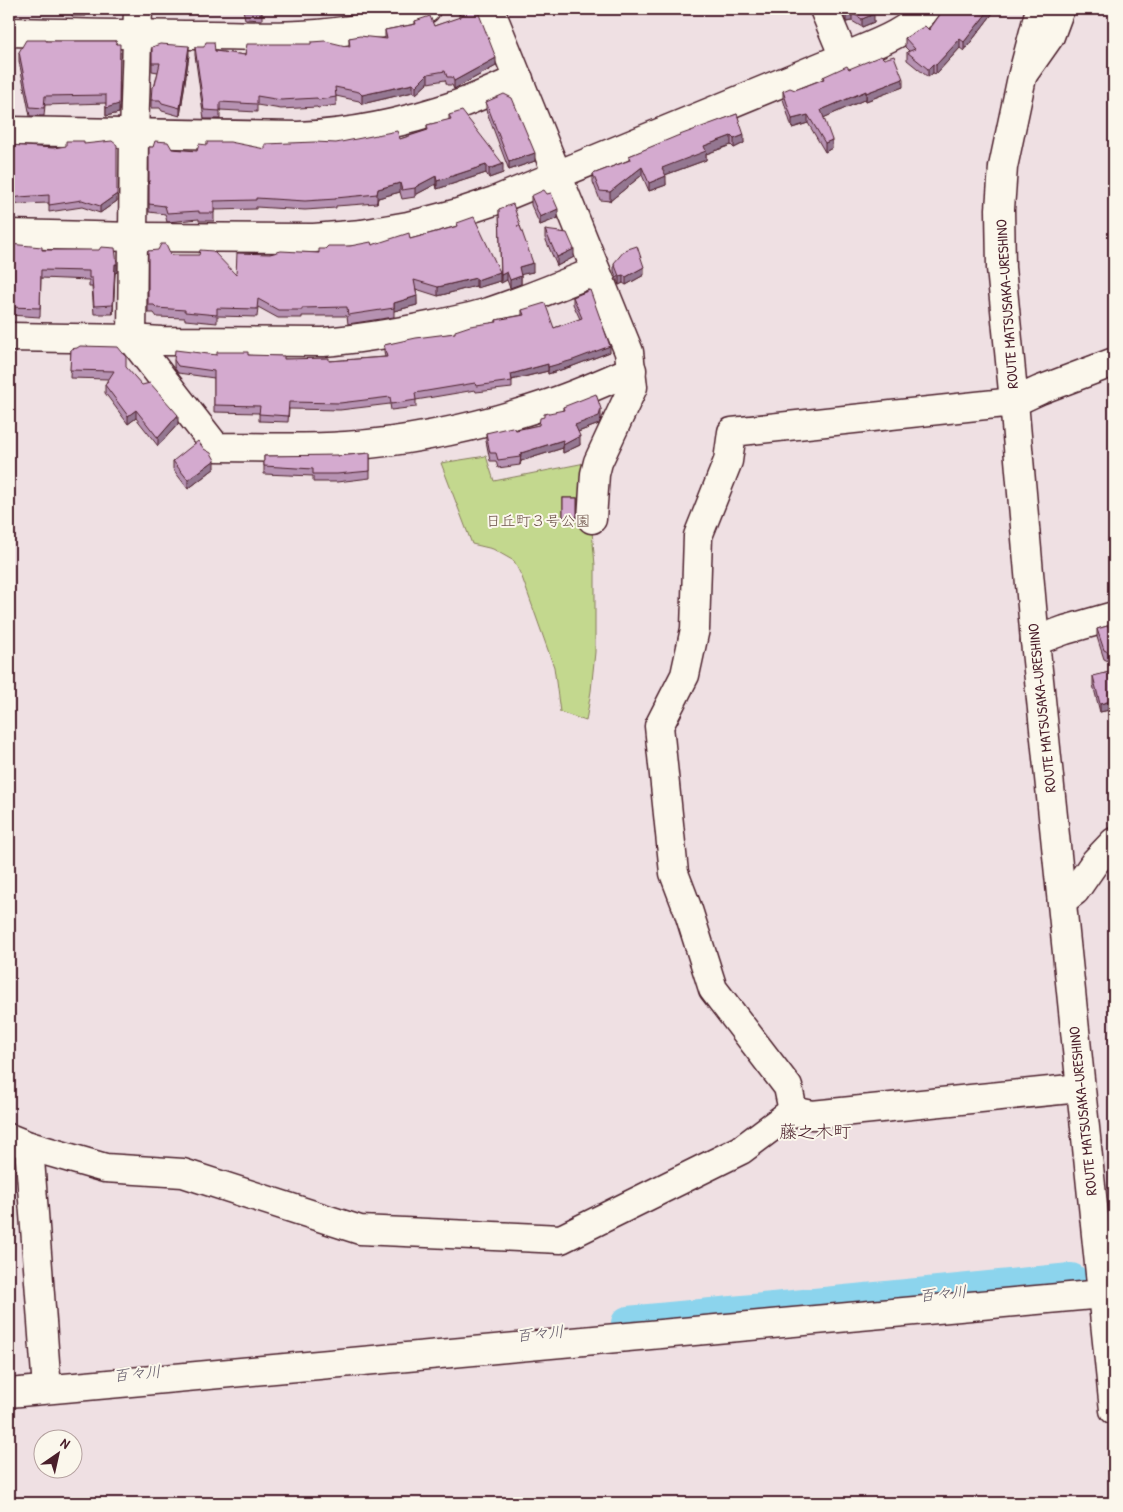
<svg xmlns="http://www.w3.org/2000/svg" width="1123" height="1512" font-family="'Patrick Hand','Klee One',sans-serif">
	<rect width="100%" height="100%" fill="#efe0e3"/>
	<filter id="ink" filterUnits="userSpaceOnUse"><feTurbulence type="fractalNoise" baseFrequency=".02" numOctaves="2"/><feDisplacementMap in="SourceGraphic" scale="10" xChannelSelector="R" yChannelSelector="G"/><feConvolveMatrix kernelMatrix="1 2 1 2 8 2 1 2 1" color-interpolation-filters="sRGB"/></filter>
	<g filter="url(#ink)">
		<polygon fill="#c3d88e" stroke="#867c5c" points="486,456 494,481 590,462 592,531 595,565 595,652 591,691 586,721 560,712 554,667 522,577 514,561 493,549 472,544 441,463"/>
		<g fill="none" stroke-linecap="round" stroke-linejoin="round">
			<polyline stroke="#8cd4ed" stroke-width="34" points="628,1323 1071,1280"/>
			<defs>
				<g id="minor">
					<path d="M138,9L134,134L132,339L216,447C259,447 303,449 346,446C413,441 486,425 551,403C578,394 605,382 632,370"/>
					<polyline points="490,9 629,352 633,387 598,462 595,474 592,519"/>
					<polyline points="824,9 844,57"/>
					<path d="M9,32C76,33 143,35 210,35C240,35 271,37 301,35C343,33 387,25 426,9"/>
					<polyline points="1024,73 1050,36 1060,9"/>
					<path d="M9,131L298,136C353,134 407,122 459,104C479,97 499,87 519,79"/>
					<path d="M9,234L134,237L314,238L362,234L408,226L458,213L494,201L844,57C872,45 908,34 926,9"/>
					<path d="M9,337L132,339L161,341L323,342C359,339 394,333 429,326C449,322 469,318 489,312C525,300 561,285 596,271"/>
					<polyline points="1035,641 1065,630 1114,616"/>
					<polyline points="1062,901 1075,891 1095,862 1114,842"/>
					<polyline points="793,1111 788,1087 713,989 688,910 674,873 659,726 685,675 695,629 698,536 728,461 732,432 1014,402 1040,390 1114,362"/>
					<polyline points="9,1138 29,1146 105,1168 183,1173 360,1230 561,1239 741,1150 793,1111 812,1115 1080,1088"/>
					<polyline points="29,1146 47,1389"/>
					<polyline points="9,1393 1114,1293"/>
				</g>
				<polyline id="major" points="1040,9 1022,77 1003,167 1000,209 1001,268 1014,402 1035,641 1114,1410"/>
			</defs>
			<use href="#minor" stroke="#4a1f2b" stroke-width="31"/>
			<use href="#major" stroke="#4a1f2b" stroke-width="31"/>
			<use href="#minor" stroke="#fbf7ec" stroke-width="28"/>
			<use href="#major" stroke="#fbf7ec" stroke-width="28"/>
		</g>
		<g fill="#b692b2" stroke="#4a1f2b">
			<polygon points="71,9 122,9 122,10 86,10 86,16 72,16"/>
			<polygon points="240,9 262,9 262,20 245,19 243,10"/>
			<polygon points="459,9 496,66 454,89 452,85 447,85 445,80 428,83 416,94 413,92 362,104 359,101 336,96 336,105 318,108 317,107 281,109 257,105 257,112 220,110 220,119 204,119 195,55 195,47 215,51 245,55 349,47 349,38 385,38 385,30 415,24 415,21 434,26 459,18"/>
			<polygon points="841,9 872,9 874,22 862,27 852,21 846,22"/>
			<polygon points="944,9 996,9 964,51 960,48 936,74 933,73 928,77 907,60 907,52 909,51 905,47 905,38 929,30"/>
			<polygon points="46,41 116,41 119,113 106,116 106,103 45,105 44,116 30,116 19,61 19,52"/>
			<polygon points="152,47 189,55 180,116 162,111 160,108 151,108 151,100 158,72 152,71"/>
			<polygon points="849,69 903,87 866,101 866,99 823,118 832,148 825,152 808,123 792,128 783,99 783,91 795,90 823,79 823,77"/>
			<polygon points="486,102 535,161 509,170 486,110"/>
			<polygon points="737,114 744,143 734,148 731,145 706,154 706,160 665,175 666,185 649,191 642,175 610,201 600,200 593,182 593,174 629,160 629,156"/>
			<polygon points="449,115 503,173 489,178 486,173 437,189 436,184 417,194 415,197 402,199 400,192 378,198 377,203 336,206 336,208 305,210 256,207 256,209 214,210 214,221 199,221 199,219 167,222 165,214 149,212 149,147 197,151 265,149 400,139 427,130 427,125 449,120"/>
			<polygon points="84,144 117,201 100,213 82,207 49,212 49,203 19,204 9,206 9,145 53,148"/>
			<polygon points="531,196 558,218 540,225 531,205"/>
			<polygon points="499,209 520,226 533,272 521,274 521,284 510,288 507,280 501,283"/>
			<polygon points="457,223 500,281 477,288 476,286 438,296 416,289 417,305 394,311 394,317 348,324 347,316 302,316 302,318 278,318 258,307 257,317 217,316 217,323 185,320 185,318 157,317 154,313 148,313 148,251 171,255 236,275 270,254 319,253 325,249 350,246 372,245 410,239 457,226"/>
			<polygon points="545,230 574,257 557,266 545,238"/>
			<polygon points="9,244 42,250 117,272 115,273 113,314 94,314 92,287 89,287 89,280 41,278 40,317 9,315"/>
			<polygon points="614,263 644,275 626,285 623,283 619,285 614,271"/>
			<polygon points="573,297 610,352 573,366 548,374 548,371 512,380 512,388 476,392 475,390 416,400 416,407 391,410 390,404 340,410 289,409 288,422 259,421 259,413 214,412 214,378 178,373 174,367 174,360 217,355 248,355 284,359 329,361 385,357 384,351 384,345 455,333 496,322 496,320 522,315 522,310 554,328 580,319 573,304"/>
			<polygon points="71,349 126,368 178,424 158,446 136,418 128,424 105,393 105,385 108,379 70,378"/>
			<polygon points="563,407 601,418 599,424 578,432 580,445 563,453 563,448 521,461 520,465 498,468 496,461 490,461 486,441 486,433 516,430 539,425 563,410"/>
			<polygon points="204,449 215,468 188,489 173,469 173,461"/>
			<polygon points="370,453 370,478 337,482 313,482 313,476 264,474 264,456 338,456"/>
			<rect x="563" y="498" width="14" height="23"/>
			<polygon points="1114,624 1114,664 1104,659 1097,637 1097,629"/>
			<polygon points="1114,671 1114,709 1100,712 1093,685 1093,676"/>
		</g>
		<g fill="#947791" stroke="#4a1f2b">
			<polygon points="990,9 996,9 964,51 964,42"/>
			<polygon points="852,13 852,21 846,22 846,14"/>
			<polygon points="874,14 874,22 862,27 862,19"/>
			<polygon points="960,39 960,48 936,74 936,65"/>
			<polygon points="189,46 189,55 180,116 180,108"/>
			<polygon points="120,52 119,113 106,116 106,108"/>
			<polygon points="496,58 496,66 454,89 454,81"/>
			<polygon points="933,64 933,73 928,77 928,69"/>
			<polygon points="428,74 428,83 416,94 416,86"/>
			<polygon points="903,79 903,87 866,101 866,93"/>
			<polygon points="413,84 413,92 362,104 362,95"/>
			<polygon points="866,91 866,99 821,119 821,110"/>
			<polygon points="808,115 808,123 792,128 792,119"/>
			<polygon points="744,135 744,143 734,148 734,139"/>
			<polygon points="731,136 731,145 706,154 706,160 662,176 662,168 704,146"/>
			<polygon points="832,140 832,148 825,152 825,143"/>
			<polygon points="535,153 535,161 509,170 509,162"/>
			<polygon points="503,164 503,173 489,178 489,169"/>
			<polygon points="486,165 486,173 437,189 437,181"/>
			<polygon points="642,167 642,175 610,201 610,192"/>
			<polygon points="436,176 436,184 417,194 415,197 415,188 417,186"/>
			<polygon points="666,176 666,185 649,191 649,183"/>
			<polygon points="400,183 400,192 378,198 377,203 377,194 378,189"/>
			<polygon points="117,194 117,201 100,213 100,206"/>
			<polygon points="558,209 558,218 540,225 540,217"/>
			<polygon points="574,249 574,257 557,266 557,257"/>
			<polygon points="533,263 533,272 519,275 519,267"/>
			<polygon points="115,264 117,264 117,272 115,273 113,314"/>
			<polygon points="644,267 644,275 626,285 626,277"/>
			<polygon points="500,272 500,281 477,288 477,280"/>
			<polygon points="507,272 507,280 501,283 501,275"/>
			<polygon points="623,275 623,283 619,285 619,276"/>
			<polygon points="521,276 521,284 510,288 510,280"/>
			<polygon points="476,278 476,286 438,296 438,287"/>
			<polygon points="417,296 417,305 394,311 394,303"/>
			<polygon points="610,346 610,352 573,366 548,374 548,367"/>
			<polygon points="548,364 548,371 511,380 511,374"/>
			<polygon points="601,409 601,418 599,424 575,433 575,425"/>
			<polygon points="136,410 136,418 128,424 128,416"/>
			<polygon points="178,415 178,424 158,446 158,438"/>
			<polygon points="580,436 580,445 563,453 563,445"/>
			<polygon points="563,440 563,448 521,461 520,465 521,453"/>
			<polygon points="215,460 215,468 188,489 188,480"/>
			<polygon points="1114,700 1114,709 1100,712 1100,704"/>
		</g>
		<g fill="#d4aacf" stroke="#4a1f2b">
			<polygon points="244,9 262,9 262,12 245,11"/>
			<polygon points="459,9 477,9 496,58 454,81 452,77 447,77 445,71 428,74 416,86 413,84 362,95 359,92 335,87 336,97 318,100 317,98 281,100 257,96 257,104 220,102 220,111 204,110 195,47 204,47 206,42 214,42 215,51 245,55 247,44 311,44 311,42 325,41 350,47 349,38 360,36 387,39 385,30 416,24 415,21 430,16 434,26 460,17"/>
			<polygon points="844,9 872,9 874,14 862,19 852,13 846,14"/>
			<polygon points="944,9 990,9 964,42 960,39 936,65 933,64 928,69 907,52 915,49 905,38 925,26 929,30"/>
			<polygon points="26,40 46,40 46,41 116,41 116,44 120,44 119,104 106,108 106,95 45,96 44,108 30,107 19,52"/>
			<polygon points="160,44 189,46 180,108 162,103 160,100 151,100 152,87 155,85 160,63 152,63 152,47"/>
			<polygon points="881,56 884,59 894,56 903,79 866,93 866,91 821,110 832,140 825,143 808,115 792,119 783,91 790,88 795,90 824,79 823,77 847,66 849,69"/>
			<polygon points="504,94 512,98 535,153 509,162 486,102"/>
			<polygon points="462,111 503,164 489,169 486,165 437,181 436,176 417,186 415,188 402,190 400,183 378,189 377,194 336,198 336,199 305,201 256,198 256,200 214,201 214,213 199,213 199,211 167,213 165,206 149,204 149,147 153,147 155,141 168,142 172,149 197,151 199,144 207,145 207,142 230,142 265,149 265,144 315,142 336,143 397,131 400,139 428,130 427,125 451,119 449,115"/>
			<polygon points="737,114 744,135 734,139 731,136 704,146 706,151 662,168 666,176 649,183 642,167 610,192 600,191 593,174 630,160 629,156 677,136"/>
			<polygon points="66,141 84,141 84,144 112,141 117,145 117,194 100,206 82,200 49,205 49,195 19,197 9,199 9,145 53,148 66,146"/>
			<polygon points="544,190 547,194 551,193 558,209 540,217 531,196"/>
			<polygon points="513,204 520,225 517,226 520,226 533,263 519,267 521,276 510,280 507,272 501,275 499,209"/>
			<polygon points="474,217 500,272 477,280 476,278 438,287 414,280 417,296 394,303 394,308 348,315 347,307 302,308 302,310 278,310 258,299 257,309 217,308 217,315 185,312 185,310 157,308 154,305 148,305 148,251 158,250 161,244 166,244 171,255 199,255 200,250 213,251 236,275 237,253 270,254 281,251 319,253 319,249 325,249 328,246 350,246 371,242 372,245 409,233 410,239 458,226 457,223"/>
			<polygon points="545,230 567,233 574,249 557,257"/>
			<polygon points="9,244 42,247 42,250 99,250 101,247 115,248 117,264 115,264 113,305 94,306 92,278 89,278 89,271 41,270 40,308 9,307"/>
			<polygon points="637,246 644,267 626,277 623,275 619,276 614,263 625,250"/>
			<polygon points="590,290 610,346 573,360 548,367 548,364 511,374 512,381 476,386 475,383 415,393 416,400 391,404 390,397 340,403 289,402 288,416 259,414 260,406 214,405 214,371 178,366 174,360 175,350 217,355 217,352 248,352 248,355 284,356 284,359 329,358 329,361 387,357 384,345 416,338 455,333 455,331 470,326 497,322 496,320 524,315 522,310 545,303 554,328 582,318 573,297"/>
			<polygon points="80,346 118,347 126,357 126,367 142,385 150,383 178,415 158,438 136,410 128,416 105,385 114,371 70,370 71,349 77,348"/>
			<polygon points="596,394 601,409 599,416 575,425 580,436 563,445 563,440 521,453 520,457 498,460 496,453 490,453 486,433 512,427 516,430 539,425 540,418 544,417 544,414 564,410 563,407"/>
			<polygon points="198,441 204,449 211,453 215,460 188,480 173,461"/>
			<polygon points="370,453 370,471 337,474 313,474 313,469 264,466 264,456 338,455 338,456"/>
			<rect x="563" y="498" width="14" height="19"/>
			<polygon points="1114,624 1114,655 1104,650 1097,629"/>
			<polygon points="1114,671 1114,700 1100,704 1093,676"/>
		</g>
	</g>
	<g text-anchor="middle" stroke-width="4" stroke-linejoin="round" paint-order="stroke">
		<g font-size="15" fill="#4a1f2b" stroke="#fbf7ec">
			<text transform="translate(1007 304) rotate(-94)" y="5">ROUTE MATSUSAKA-URESHINO</text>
			<text transform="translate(1042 708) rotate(-96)" y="5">ROUTE MATSUSAKA-URESHINO</text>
			<text transform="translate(1083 1111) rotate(-96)" y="5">ROUTE MATSUSAKA-URESHINO</text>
		</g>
		<g font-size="15" fill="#684d44" stroke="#fbf7ec">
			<text x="538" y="526">日丘町３号公園</text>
		</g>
		<g font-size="16" font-style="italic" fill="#5e5565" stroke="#fbf7ec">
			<text transform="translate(943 1293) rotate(-6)" y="6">百々川</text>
			<text transform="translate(540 1333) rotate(-6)" y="6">百々川</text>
			<text transform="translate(137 1373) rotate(-6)" y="6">百々川</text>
		</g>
		<g font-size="18" fill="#4a1f2b" stroke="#fbf7ec">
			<text x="815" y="1138">藤之木町</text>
		</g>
	</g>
	<rect width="1123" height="1512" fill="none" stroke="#fbf7ec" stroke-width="30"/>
	<rect x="15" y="15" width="1093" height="1482" fill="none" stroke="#4a1f2b" stroke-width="2" filter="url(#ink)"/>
	<g transform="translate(58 1454) rotate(34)"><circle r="24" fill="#fbf7ec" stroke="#b4a19f"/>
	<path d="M0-4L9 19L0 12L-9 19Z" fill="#4a1f2b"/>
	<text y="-8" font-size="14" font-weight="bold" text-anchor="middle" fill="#4a1f2b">N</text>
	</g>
</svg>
